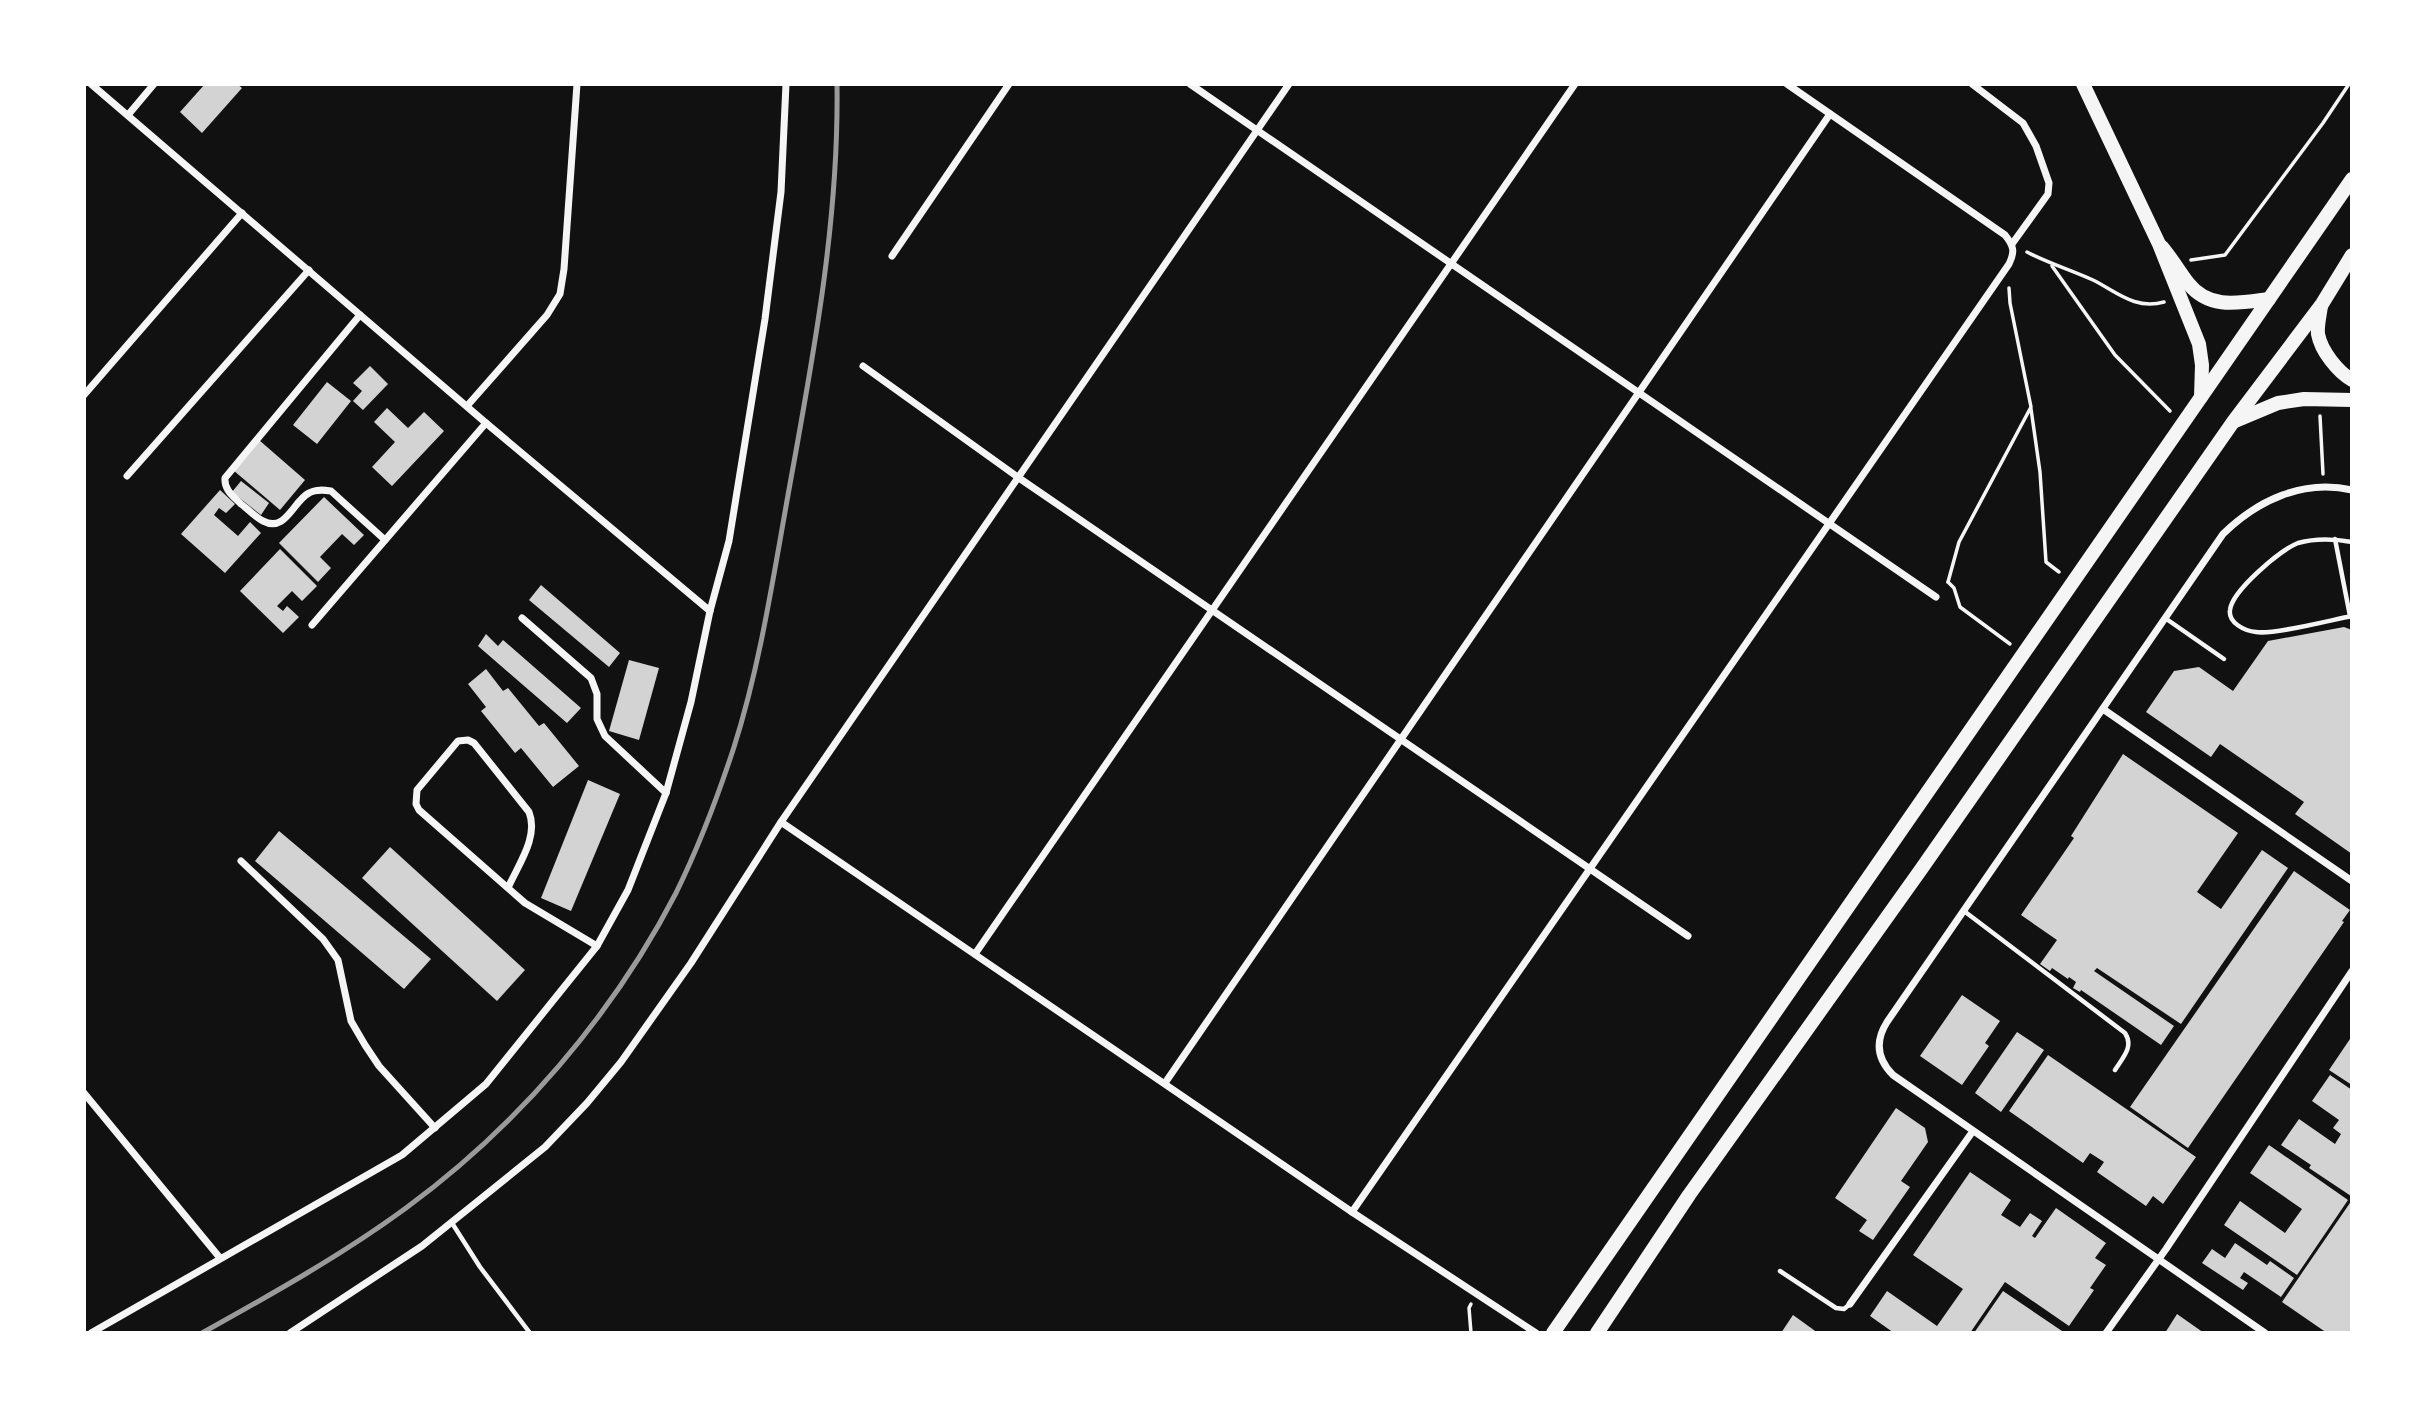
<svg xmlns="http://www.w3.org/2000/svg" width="2436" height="1417" font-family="Overpass,sans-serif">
	<rect width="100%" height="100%" fill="#111"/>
	<g fill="#d3d3d3">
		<polygon points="205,84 237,84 242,88 202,133 180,112"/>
		<polygon points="370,366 388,384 363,410 353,401 362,391 353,383"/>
		<polygon points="327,382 351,401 317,444 293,425"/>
		<polygon points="387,408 408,428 424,412 444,431 392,486 372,467 395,442 374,422"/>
		<polygon points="259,440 305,480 280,510 233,470"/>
		<polygon points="241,481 269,503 261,515 232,492"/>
		<polygon points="220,490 235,504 226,513 219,508 214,515 238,536 250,522 261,533 225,573 181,534"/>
		<polygon points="324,497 364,535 354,545 342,534 320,557 331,568 318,582 279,543"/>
		<polygon points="280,549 317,586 302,601 292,591 277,606 283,611 287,606 299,617 283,633 240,591"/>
		<polygon points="541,585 620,653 609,667 529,600"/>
		<polygon points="2344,627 2352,630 2352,854 2295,814 2304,802 2220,744 2211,757 2146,712 2174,671 2199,667 2233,691 2268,641"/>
		<polygon points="486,634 498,646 503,640 581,708 567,723 478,646"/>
		<polygon points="629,660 659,668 639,740 609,731"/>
		<polygon points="486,669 503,691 508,688 539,726 544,723 579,766 553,787 521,748 515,753 481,711 486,707 468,684"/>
		<polygon points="2123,754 2238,833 2197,892 2221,909 2262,850 2288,868 2181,1024 2097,968 2094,971 2174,1026 2161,1045 2081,990 2080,992 2073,988 2076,982 2069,977 2068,979 2052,968 2050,971 2040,964 2057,940 2021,915 2074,838 2071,836"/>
		<polygon points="588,780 620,794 571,911 541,898"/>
		<polygon points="279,831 431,959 404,989 255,861"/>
		<polygon points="390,847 525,970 497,1001 362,878"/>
		<polygon points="2294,871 2350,910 2342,921 2344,922 2188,1148 2130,1107"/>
		<polygon points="1962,995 2000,1021 1985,1043 1989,1046 1962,1085 1920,1056"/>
		<polygon points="2017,1032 2044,1050 2001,1112 1975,1093"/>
		<polygon points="2352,1036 2352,1085 2329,1070"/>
		<polygon points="2048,1055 2196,1157 2163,1204 2153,1196 2146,1206 2097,1172 2104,1162 2090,1153 2083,1163 2009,1111"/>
		<polygon points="2330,1075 2352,1090 2351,1196 2309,1168 2311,1165 2281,1145 2299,1119 2335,1144 2341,1134 2333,1128 2339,1120 2312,1101"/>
		<polygon points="1896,1108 1925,1128 1928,1142 1901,1181 1910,1187 1873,1240 1859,1231 1867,1220 1835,1198"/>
		<polygon points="2269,1145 2348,1200 2297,1275 2224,1225 2240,1201 2285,1233 2302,1209 2250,1173"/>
		<polygon points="1970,1172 2011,1200 2001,1215 2020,1227 2030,1213 2042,1221 2032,1236 2035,1238 2056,1208 2106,1243 2095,1258 2106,1265 2090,1288 2094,1290 2069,1326 2005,1282 1970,1333 1894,1333 1870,1316 1887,1291 1937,1326 1963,1289 1913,1255"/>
		<polygon points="2352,1200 2352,1333 2327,1333 2282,1302"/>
		<polygon points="2235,1243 2267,1265 2270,1261 2294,1278 2281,1297 2244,1272 2240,1278 2248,1283 2243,1290 2202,1263 2212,1249 2225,1258"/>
		<polygon points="2003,1291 2062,1331 2061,1333 1974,1333"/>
		<polygon points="2177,1314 2204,1333 2165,1333"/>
		<polygon points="1793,1315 1818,1333 1781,1333"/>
	</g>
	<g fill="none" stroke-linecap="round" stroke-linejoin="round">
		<g stroke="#f5f5f5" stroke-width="3.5">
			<path d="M2027,252C2048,263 2071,270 2093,280C2117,292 2135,310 2164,302"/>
			<polyline points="2191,260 2225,255 2323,123 2349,84"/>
			<polyline points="2052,266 2115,355 2170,411"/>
			<polyline points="2031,409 2040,472 2046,562 2059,572"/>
			<polyline points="2320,416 2323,474"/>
			<polyline points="1948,582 1959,542 2031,407 2010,303 2009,288"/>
			<polyline points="1948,582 1954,588 1960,607 2010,644"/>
			<polyline points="1471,1333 1469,1308 1471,1304"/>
		</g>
		<g stroke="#f5f5f5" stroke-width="4.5">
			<polyline points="2335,539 2350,616"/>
			<path d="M2352,542C2335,539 2316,538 2298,543C2280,550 2232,591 2230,610C2228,623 2245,631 2256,632C2273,635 2331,620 2352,616"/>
			<polyline points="2165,618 2224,659"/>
			<path d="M1964,911L2125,1033C2134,1047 2123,1057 2115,1070"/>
			<polyline points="452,1223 480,1267 530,1333"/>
			<polyline points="1780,1271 1836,1308 1844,1309 1850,1304"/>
		</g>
		<g stroke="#f5f5f5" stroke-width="7">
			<polyline points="91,84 486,423 710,611"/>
			<polyline points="1190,84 1936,597"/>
			<polyline points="1972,84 2023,123 2036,146 2049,183 2048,194 2012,244"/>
			<polyline points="128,115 154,84"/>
			<polyline points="892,256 1009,84"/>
			<path d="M360,315L225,478C224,490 233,496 241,504C248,509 255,517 263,521C286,533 293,501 309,493C316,489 324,490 331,491L385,540"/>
			<polyline points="863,366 1019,478 1688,936"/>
			<polyline points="84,395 242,213"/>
			<polyline points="467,406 547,315 560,294 564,269 577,84"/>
			<polyline points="127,476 309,270"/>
			<polyline points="522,618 591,678 597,694 597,719 605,736 666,793"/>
			<polyline points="312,625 486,423"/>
			<polyline points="2103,709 2352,881"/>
			<polyline points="781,822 1352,1212 1536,1333"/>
			<polyline points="241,861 323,939 338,960 351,1021 365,1045 379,1066 435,1128"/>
			<path d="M508,888C518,865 539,837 529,812L474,743L468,740L458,741L417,790L416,804L419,810L525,903L597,946"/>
			<polyline points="975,954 1575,84"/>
			<polyline points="1165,1083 1830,114"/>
			<polyline points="84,1093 220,1258"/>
			<path d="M1352,1212L2009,264C2015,252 2014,246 2005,235L1787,84"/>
			<polyline points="1850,1304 1973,1131"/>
			<polyline points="91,1333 402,1155 486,1084 597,946 628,890 666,793 691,702 710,611 729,541 765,319 781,192 786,84"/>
			<polyline points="290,1333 422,1246 545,1147 587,1103 621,1062 691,963 781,822 1289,84"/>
			<polyline points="2106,1333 2166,1249 2352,971"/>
			<path d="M2265,1333L1893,1075C1877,1059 1875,1041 1887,1022L2223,534C2258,500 2303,479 2352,490"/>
		</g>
		<g stroke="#f5f5f5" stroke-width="14">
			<polyline points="2083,84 2159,244 2199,344 2202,365 2201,397"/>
			<path d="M2162,247C2172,259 2179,271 2188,283C2209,310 2239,303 2269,299"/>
			<path d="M2321,306C2320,314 2317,326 2318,334C2321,351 2338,372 2352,380"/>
			<polyline points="2235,421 2278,403 2304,399 2352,400"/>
			<polyline points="1553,1333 2352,179"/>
			<polyline points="1597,1333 1689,1195 1922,868 2233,422 2322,304 2352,255"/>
		</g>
		<path stroke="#9a9a9a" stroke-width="5" d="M202,1333C272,1294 342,1255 406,1208C517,1127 613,1015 676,893C699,846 718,796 734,747C761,662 774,572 790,484C814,352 839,219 837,84"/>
	</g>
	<rect width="2436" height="1417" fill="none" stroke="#ffffff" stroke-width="172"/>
</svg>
